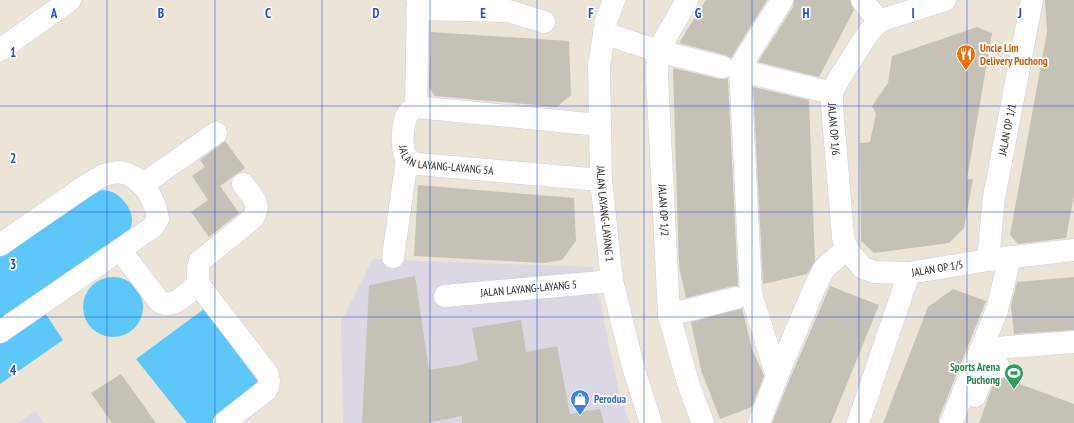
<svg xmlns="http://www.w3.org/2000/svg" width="1074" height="423" font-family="'PT Sans Narrow',sans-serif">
	<rect width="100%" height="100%" fill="#ece4d6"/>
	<g fill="#dcd8e3">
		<polygon points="373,259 593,267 620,397 630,423 343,423 341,322"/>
		<polygon points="35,411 44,423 18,423"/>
	</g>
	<g fill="#5dc7fa">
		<path d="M103,190C106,190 109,191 112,192C122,196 132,209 132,220C132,226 129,232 126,238L0,327V255L94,191Z"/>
		<circle cx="113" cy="307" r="30"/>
		<polygon points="204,309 263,388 218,423 187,423 136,359"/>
		<polygon points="45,313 63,340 0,384 0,344"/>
	</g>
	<g fill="#c6c1b7">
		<polygon points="706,0 767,0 731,58 725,55 679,43"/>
		<polygon points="794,0 850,0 854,10 819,77 758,62 793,7"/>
		<polygon points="1045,0 1074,0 1074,196 1066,238 1018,244 1010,235 1047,32"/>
		<polygon points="977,27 992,33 967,179 973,179 964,228 949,243 874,253 861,241 860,143 870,142 876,114 872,106 888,83 892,56"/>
		<polygon points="431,32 569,41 571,95 557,107 435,96 429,88"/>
		<polygon points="673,68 719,79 725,79 728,78 738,286 733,286 686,298 679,267"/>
		<polygon points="753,87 809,100 815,261 807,274 763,284"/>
		<polygon points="225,141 245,168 220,186 239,213 209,237 191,212 208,200 192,176 205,167 200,160"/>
		<polygon points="418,185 574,198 576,241 562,260 543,263 414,256"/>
		<polygon points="415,276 429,370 460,365 478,360 472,328 521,320 526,352 557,346 570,414 600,409 604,423 462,423 462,416 426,423 362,423 369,285"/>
		<polygon points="1074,277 1074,330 1014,334 1011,306 1017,282"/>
		<polygon points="830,286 879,305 831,423 772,423 789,381"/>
		<polygon points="953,289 986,301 939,418 939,423 883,423 928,307"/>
		<polygon points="742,308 752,349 764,376 752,407 720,419 701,370 691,322"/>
		<polygon points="121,374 156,423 112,423 91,393"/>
		<polygon points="1004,378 1074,404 1074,423 979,423 994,382"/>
	</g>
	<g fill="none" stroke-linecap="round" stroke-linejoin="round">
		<defs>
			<g id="minor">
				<path id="s1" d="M614,0L606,21L599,67L601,180L612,281L634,370L651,423"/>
				<path id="s2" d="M687,0L658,51L657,76L669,315L689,386L703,423"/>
				<polyline points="862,0 879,21"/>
				<path id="s3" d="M945,0L879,21L869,32L838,80L832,93V106L843,237L848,251L856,260L863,268L875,272L909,273L988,260L1074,250"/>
				<polyline points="417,9 509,11 544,22"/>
				<polyline points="604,33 658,51 722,67"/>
				<polyline points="0,50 70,0"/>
				<polyline points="750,73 832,93"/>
				<polyline points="416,107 418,0"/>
				<path id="s4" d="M599,125L416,107C414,108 410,110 409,112C402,121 400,150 407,158C409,161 414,163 418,164L601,180"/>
				<polyline points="142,185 216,133"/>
				<path d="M0,245C20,231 40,217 61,203C75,193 89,183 104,175C108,174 115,172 119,172C142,175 155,199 158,219L153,227L0,332"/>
				<path d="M120,250L159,301C172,311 188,292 198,284"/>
				<polyline points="393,257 407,159"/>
				<path id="s5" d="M988,260L994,197L1032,0"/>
				<path id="s6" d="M445,296L612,281"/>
				<polyline points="669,315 736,298"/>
				<polyline points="981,349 1074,342"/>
				<polyline points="777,376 814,289 824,269 838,256 848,251"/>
				<path d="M975,396C980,383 983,368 999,367"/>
				<path d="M224,423L266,390C270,383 270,379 267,373L198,284V268L200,261L252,219C263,204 252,197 243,184"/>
				<polyline points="759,423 777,376 751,294 740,67 782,0"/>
				<polyline points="858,423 909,273"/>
				<polyline points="951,423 997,310 1010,257"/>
			</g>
		</defs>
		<use href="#minor" stroke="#cccfe2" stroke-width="23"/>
		<use href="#minor" stroke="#fff" stroke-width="22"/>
	</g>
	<path fill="none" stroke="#1d4ed8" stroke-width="1" stroke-opacity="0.55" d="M107,0V423M215,0V423M322,0V423M430,0V423M537,0V423M644,0V423M752,0V423M859,0V423M967,0V423M0,106H1074M0,212H1074M0,317H1074"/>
	<defs>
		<symbol id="restaurant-pin" viewBox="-11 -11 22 30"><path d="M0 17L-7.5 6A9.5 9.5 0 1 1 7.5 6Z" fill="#e8710a" stroke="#fff"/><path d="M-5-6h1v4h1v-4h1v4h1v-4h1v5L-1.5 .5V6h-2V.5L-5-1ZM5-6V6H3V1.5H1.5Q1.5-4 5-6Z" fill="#fff"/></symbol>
		<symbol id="stadium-pin" viewBox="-11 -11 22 30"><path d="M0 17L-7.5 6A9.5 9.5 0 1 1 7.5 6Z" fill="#2e9e5b" stroke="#fff"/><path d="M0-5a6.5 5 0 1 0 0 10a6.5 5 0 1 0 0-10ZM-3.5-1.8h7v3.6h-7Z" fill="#fff"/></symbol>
		<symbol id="shop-pin" viewBox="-11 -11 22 30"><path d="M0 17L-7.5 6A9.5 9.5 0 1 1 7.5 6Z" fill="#3f7fe0" stroke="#fff"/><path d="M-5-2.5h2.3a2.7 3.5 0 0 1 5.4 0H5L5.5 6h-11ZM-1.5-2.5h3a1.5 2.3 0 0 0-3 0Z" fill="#fff"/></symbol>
	</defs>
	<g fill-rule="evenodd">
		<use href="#restaurant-pin" x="955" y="43" width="22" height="30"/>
		<use href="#stadium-pin" x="1003" y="362" width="22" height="30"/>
		<use href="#shop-pin" x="569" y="388" width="22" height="30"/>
	</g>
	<g text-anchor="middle" stroke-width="3.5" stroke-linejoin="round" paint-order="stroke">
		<g font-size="11" font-weight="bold" fill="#c56008" stroke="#fff" text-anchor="start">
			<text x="980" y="52">Uncle Lim<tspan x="980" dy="13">Delivery Puchong</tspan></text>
		</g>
		<g font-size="11" fill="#272727" stroke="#fff">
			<text dy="4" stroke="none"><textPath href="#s3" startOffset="192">JALAN OP 1/6</textPath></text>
			<text dy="4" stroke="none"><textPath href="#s5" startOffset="132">JALAN OP 1/1</textPath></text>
			<text dy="4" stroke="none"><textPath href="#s4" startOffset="278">JALAN LAYANG-LAYANG 5A</textPath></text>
			<text dy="4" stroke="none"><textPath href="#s2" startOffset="218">JALAN OP 1/2</textPath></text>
			<text dy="4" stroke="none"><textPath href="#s1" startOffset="216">JALAN LAYANG-LAYANG 1</textPath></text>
			<text dy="4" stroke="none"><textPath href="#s3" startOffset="413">JALAN OP 1/5</textPath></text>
			<text dy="4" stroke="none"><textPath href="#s6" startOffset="84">JALAN LAYANG-LAYANG 5</textPath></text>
		</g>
		<g font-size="11" font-weight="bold" fill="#27864d" stroke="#fff" text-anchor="end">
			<text x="1000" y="371">Sports Arena<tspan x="1000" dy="13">Puchong</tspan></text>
		</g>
		<g font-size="11" font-weight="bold" fill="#366cbe" stroke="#fff" text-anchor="start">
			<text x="594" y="403">Perodua</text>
		</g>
	</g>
	<g font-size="13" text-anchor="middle" font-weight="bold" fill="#1d4ed8" stroke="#fff" stroke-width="3.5" stroke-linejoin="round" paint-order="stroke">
		<text x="54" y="18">A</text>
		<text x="161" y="18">B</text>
		<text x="268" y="18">C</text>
		<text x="376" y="18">D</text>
		<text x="483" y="18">E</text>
		<text x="591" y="18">F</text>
		<text x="698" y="18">G</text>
		<text x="806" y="18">H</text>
		<text x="913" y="18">I</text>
		<text x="1020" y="18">J</text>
		<text x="13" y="57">1</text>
		<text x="13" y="163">2</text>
		<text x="13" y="269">3</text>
		<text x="13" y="375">4</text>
	</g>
</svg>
